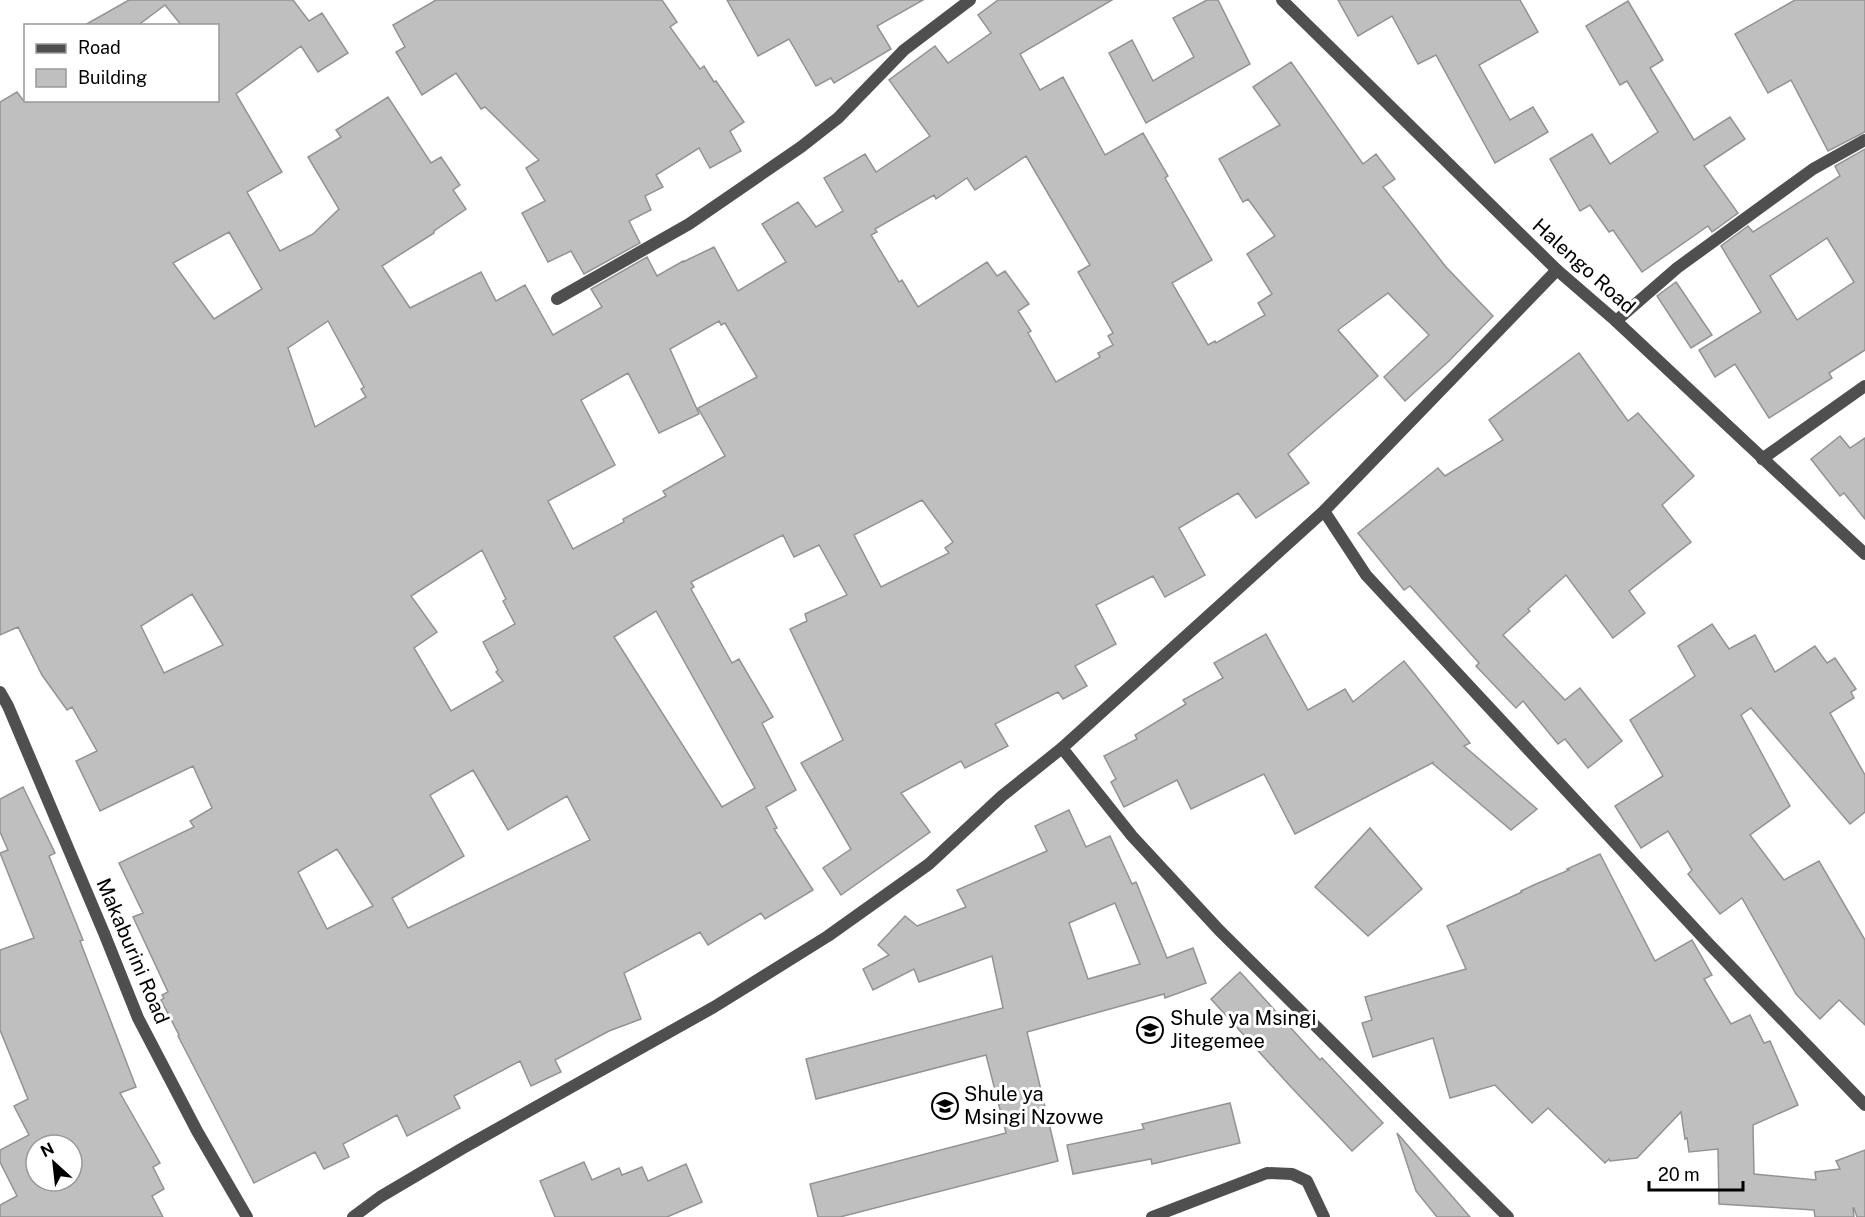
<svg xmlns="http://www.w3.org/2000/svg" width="1865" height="1217" font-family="'Public Sans',sans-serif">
	<rect width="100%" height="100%" fill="#fff"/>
	<g fill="#bfbfbf" stroke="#939393" stroke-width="1.5" fill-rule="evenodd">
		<path d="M129,0H293L309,21L322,13L348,53L318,72L301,46L236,94L282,172L247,192L280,251L313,234L339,209L308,157L341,137L336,130L388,97L431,163L441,157L460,185L453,190L466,209L434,231V233L382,266L410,308L481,272L496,301L525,285L553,335L602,307L591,289L647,257L657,276L683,261V262L714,247L738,291L786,262L762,224L798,202L816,227L843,211L824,178L865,154L876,172L930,136L889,80L935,46L948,63L991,33L978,15L998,0H1112L1020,54L1040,90L1063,77L1105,155L1143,133L1168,176L1165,178L1212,260L1172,283L1208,345L1215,341L1216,343L1265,315L1258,303L1272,294L1247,254L1275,236L1248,199L1243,202L1219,159L1280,125L1253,87L1291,62L1363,164L1376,154L1395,179L1383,187L1446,267L1493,316L1449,361L1405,401L1384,377L1429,335L1388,293L1338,330L1378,376L1288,454L1309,483L1256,518L1238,493L1179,528L1205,575L1165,597L1153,576L1096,605L1116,644L1075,666L1087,686L1063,699L1058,692L995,724L1008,746L965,768L961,761L901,793L930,832L841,895L823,868L851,849L801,763L843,740L790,629L807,621L805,614L847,595L819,545L794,557L783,535L691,582L694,587L691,589L732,663L739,659L773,717L762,723L796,790L766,807L777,828L774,829L813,890L765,919L761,913L708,945L700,932L624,973L641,1019L609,1031L555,1060L561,1072L531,1086L520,1061L454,1096L460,1108L407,1136L397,1115L343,1144L349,1157L324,1169L315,1152L254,1183L178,1036L179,1035L161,1000L164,998L162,995L168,992L133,917L143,913L119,863L194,827L190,821L212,808L193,766L100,811L76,761L97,751L72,707L67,710L42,675L18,627L0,635V102L17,92L23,100H218V26H182L165,5L137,26H83ZM1026,156L1090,265L1078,272L1113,333L1108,336L1113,345L1098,353L1100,357L1056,382L1028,333L1031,331L1018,311L1029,304L1005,271L997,276L987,262L918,307L902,280L899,282L871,235L877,232L875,229L934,195L936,199L967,178L975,190ZM229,232L262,289L214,319L173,263ZM328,321L364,387L361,389L366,397L315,427L288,348ZM719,321L721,325L725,323L757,377L698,408L725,456L663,491L666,496L623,519L624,522L573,549L548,501L615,465L581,400L628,373L659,433L699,414L670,349ZM922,500L953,542L945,548L949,553L881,587L854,535ZM482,550L506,599L503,601L515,624L483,642L498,670L496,672L503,681L451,711L414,648L437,632L411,596ZM192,594L223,645L164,673L141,626ZM656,611L755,788L722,807L614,637ZM473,770L508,830L567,796L590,840L408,928L392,898L464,856L430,795ZM337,849L373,906L327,929L298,872Z"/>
		<polygon points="436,0 662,0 677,22 670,27 700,69 704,66 714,82 716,81 744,122 730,131 741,151 710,168 699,148 656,175 663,187 645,196 651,210 629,221 640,243 584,274 571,251 548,262 522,213 545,201 526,168 539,160 485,107 481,109 456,73 422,95 396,52 405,47 393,25"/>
		<polygon points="727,0 923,0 877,26 891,49 834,83 831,78 816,86 789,39 758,56"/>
		<polygon points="1207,0 1218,0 1250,64 1146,123 1109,53 1132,40 1153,81 1194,57 1173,18"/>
		<polygon points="1338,0 1520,0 1538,32 1479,65 1510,120 1533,107 1548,132 1495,163 1436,55 1418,64 1392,16 1358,36"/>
		<polygon points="1795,0 1865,0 1865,132 1828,151 1791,80 1768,93 1735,34"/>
		<polygon points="1628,1 1663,60 1650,68 1694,140 1730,117 1745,139 1704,166 1738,213 1712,232 1708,226 1642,272 1613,230 1609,232 1590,205 1580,211 1550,159 1592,134 1610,164 1658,132 1627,81 1620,85 1586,26"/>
		<path d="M1865,149V350L1829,373L1832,378L1769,418L1735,364L1715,377L1699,350L1761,312L1721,246L1748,226L1753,232L1840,176L1835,166ZM1827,238L1854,282L1797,320L1770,276Z"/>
		<polygon points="1676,282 1712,335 1691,348 1657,296"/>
		<polygon points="1579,353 1628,421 1638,413 1694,476 1662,505 1691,542 1629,591 1645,613 1613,638 1566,575 1528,609 1530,611 1503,635 1565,700 1580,688 1622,741 1588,768 1565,739 1558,744 1523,701 1516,708 1476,666 1479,663 1410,586 1404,590 1358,533 1438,468 1445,476 1503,440 1489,420"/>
		<polygon points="1840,436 1850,448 1865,438 1865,519 1844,493 1840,496 1811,459"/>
		<polygon points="1712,624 1729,649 1755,635 1775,672 1815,646 1827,663 1835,658 1856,689 1851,692 1854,698 1830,713 1865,775 1865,812 1850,824 1751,708 1741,715 1790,806 1750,835 1784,880 1819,861 1865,940 1865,1025 1839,1000 1820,1019 1796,994 1742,898 1720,914 1688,874 1692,870 1668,831 1641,848 1615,806 1663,776 1630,720 1695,676 1678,646"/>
		<polygon points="1266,634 1308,710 1345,689 1353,702 1404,661 1470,743 1464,746 1537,809 1511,830 1432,763 1434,762 1295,834 1264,774 1191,809 1177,780 1124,807 1111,782 1116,779 1104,756 1137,739 1135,735 1186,704 1183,700 1223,678 1214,663"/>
		<path d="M23,787L55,853L49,856L83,940L80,941L136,1087L120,1093L160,1163L153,1167L164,1189L152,1196L163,1217H0V1205L17,1196L0,1162V1150L29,1135L14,1106L28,1099L0,1030V950L34,938L0,853L8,850L0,832V799ZM36,1145H72V1181H36Z"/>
		<path d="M1069,810L1086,847L1110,836L1132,884L1136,882L1167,958L1193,948L1206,983L1165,998L1164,994L1027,1032L1058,1161L840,1217H818L810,1184L1006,1133L986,1055L816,1099L806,1059L1003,1008L992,956L919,982L914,969L873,990L863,969L889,955L878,945L905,916L917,926L966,907L957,890L1047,851L1035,826ZM1115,903L1140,964L1088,979L1069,923Z"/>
		<polygon points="1370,828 1422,889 1368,936 1315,887"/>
		<polygon points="1600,854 1655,961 1692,940 1712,975 1704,979 1731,1024 1750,1015 1764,1043 1770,1041 1798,1105 1753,1125 1754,1174 1816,1180 1815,1172 1840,1169 1836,1161 1865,1150 1865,1217 1857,1217 1854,1208 1853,1208 1854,1217 1815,1217 1814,1210 1719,1204 1718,1149 1689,1152 1687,1138 1685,1139 1681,1112 1637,1158 1610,1161 1609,1159 1605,1163 1548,1108 1532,1123 1495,1085 1450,1098 1433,1038 1373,1057 1362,1023 1372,1020 1365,997 1466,969 1447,926 1522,892 1521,891 1536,884 1569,870 1567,869"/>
		<polygon points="1240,972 1320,1060 1322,1058 1383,1123 1352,1151 1291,1087 1211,999"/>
		<polygon points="1230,1103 1240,1143 1152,1164 1151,1159 1073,1174 1067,1145 1144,1129 1142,1124"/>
		<polygon points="1397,1133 1470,1217 1437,1217 1416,1191"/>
		<polygon points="584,1162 592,1180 619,1168 622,1175 642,1167 648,1181 686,1164 702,1202 667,1217 555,1217 540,1181"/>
	</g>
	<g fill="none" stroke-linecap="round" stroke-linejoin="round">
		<g stroke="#4f4f4f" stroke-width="12">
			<polyline points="557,299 689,224 801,147 838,118 904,50 970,0"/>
			<polyline points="1616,321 1677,268 1813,169 1865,140"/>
			<polyline points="1762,459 1865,386"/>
			<polyline points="1324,511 1366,575 1709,944 1865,1105"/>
			<polyline points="0,692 8,706 104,933 138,1018 197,1131 247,1217"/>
			<polyline points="1062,748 1132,836 1219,930 1508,1217"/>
			<polyline points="353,1217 380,1197 463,1148 714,1007 828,936 929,864 1002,796 1062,748 1324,511 1557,270"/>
			<polyline points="1152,1217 1267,1173 1292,1174 1307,1181 1324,1217"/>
		</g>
		<polyline stroke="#4f4f4f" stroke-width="12" points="1282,0 1557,270 1616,321 1865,554"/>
	</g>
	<defs>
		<symbol id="school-ring" viewBox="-11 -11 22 22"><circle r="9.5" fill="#fff" stroke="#000" stroke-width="1.5"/><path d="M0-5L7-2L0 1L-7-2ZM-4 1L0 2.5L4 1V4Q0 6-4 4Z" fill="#000"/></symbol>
	</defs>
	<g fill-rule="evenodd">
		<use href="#school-ring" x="1135" y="1015" width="30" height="30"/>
		<use href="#school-ring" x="930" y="1091" width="30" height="30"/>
	</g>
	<g text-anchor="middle" stroke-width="6" stroke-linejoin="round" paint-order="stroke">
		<g font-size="20" fill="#000" stroke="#fff">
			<text transform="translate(1584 266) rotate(42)" y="7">Halengo Road</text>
			<text transform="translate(133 951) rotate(67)" y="7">Makaburini Road</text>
		</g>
		<g font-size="20" fill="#000" stroke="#fff" text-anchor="start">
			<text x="1170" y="1025">Shule ya Msingi<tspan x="1170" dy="23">Jitegemee</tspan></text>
			<text x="964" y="1101">Shule ya<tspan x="964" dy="23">Msingi Nzovwe</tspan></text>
		</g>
	</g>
	<rect x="24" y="24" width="195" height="78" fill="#ffffff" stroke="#999999" stroke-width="1.5"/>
	<rect x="36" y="44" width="30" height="9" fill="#4f4f4f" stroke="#999999" stroke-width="1.5"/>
	<text x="78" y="54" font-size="18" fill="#000000">Road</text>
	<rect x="36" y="69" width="30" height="18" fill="#bfbfbf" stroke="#999999" stroke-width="1.5"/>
	<text x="78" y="84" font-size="18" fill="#000000">Building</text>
	<g transform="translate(54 1163) rotate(333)"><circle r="28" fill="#ffffff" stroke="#999999" stroke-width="1.5"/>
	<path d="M0-4.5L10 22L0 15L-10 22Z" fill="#000000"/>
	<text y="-9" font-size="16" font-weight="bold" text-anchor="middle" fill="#000000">N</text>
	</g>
	<path d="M1649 1181v9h94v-9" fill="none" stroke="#000000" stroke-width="3"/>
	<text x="1658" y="1181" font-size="18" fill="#000000" stroke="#ffffff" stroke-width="4.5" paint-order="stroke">20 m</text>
</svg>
